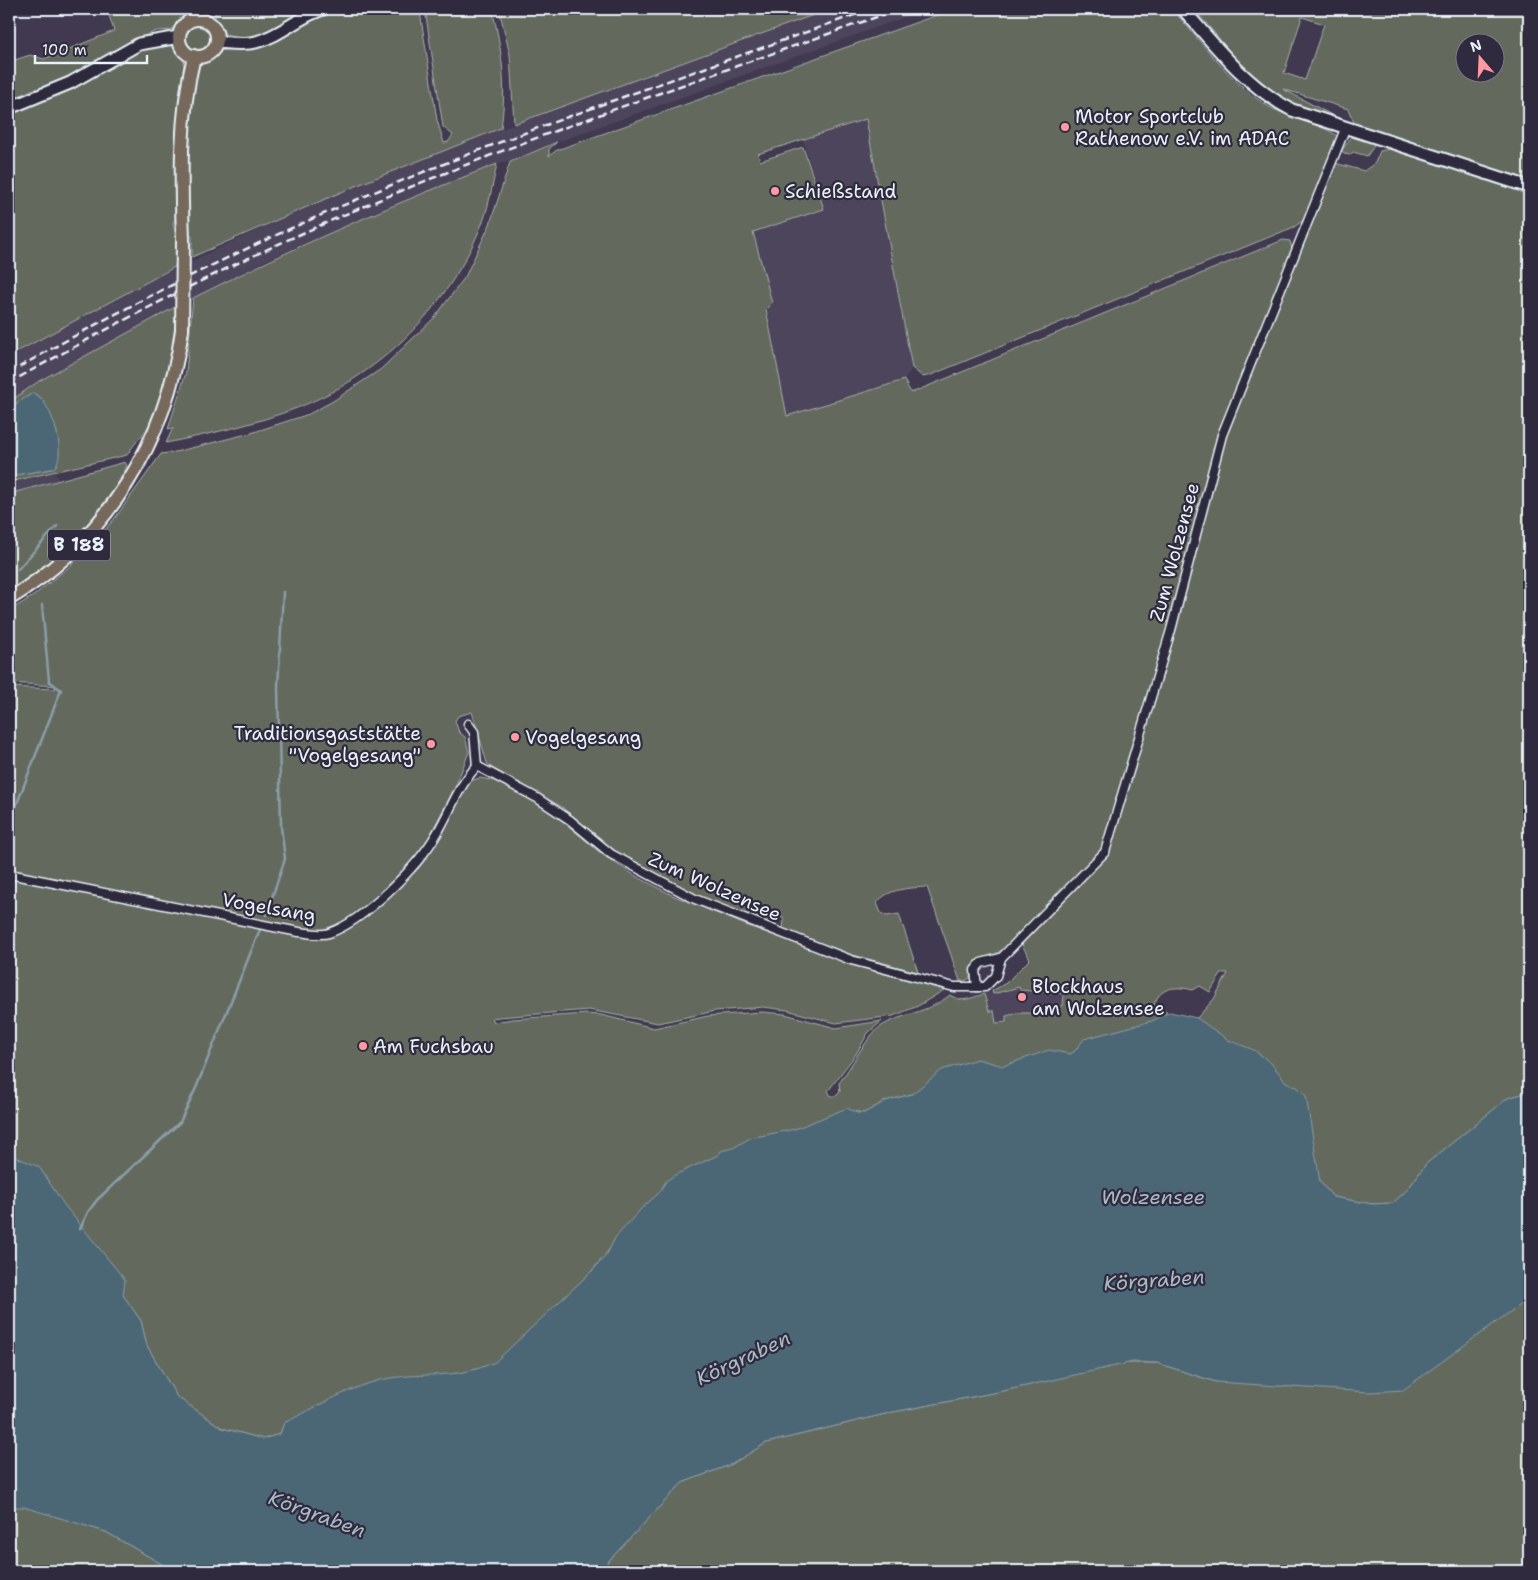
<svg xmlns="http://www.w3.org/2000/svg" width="1538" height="1580" font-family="'Shantell Sans',sans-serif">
	<rect width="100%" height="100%" fill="#41394f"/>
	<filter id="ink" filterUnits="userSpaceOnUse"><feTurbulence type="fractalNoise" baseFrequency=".02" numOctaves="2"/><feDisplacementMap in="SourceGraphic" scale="10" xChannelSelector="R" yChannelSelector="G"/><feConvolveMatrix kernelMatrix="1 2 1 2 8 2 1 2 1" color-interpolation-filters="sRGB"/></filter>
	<g filter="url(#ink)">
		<g fill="#4d445c">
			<polygon points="830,9 928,9 557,142 526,154 522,158 497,164 389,207 265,261 193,298 39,381 9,402 9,356 128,291 259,229 353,187 449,148"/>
			<polygon points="866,118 912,368 904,380 786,416 753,231 824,209 803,139"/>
			<polygon points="55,473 59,481 9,494 9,482"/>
			<polygon points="1020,986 1021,991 1064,994 1063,1006 1054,1013 1018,1013 1006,1016 1007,1022 995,1023 994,1011 989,1011 984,994"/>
		</g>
		<g fill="#636a5d" stroke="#a6aeaa" fill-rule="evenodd">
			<polygon points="107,9 199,9 171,30 157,31 131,41 88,67 36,92 33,89 9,101 9,62 30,55 44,59 114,31"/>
			<path d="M215,9H311C276,22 267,46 225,34L215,19Z"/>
			<path d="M361,9H416L420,12L437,120L444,143L448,142L453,135L443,127L425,10L492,9C502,48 507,88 501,128L353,187L192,257V236H188L186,203L189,114L194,84L200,65L219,51L255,47L313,17L328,12Z"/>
			<polygon points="499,9 830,9 514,124 510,55"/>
			<path d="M954,9H1172C1201,41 1229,81 1266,105C1285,117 1325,125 1337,136L1304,220L1294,227L931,375L923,377L912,368L866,119L758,154L760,161L803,147L824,209L753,232L772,303L766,309L787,416L904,380L911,393L1283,240L1290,241L1292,249L1219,437L1168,634L1104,849L1004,949C988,960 970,953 970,978L965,981H960L927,887C910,888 888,888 877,903L881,913L887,916L899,914L918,972L853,955L783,929L784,919L779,916L771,924L696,896L642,868L603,843L562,807L492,768L487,763L472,712L458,716L455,721L459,732L465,737L469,752L456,785L427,841L411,862L363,909L328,931L298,929L265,921L9,871V687L55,689V686L9,683V611L33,596L70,566L94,543L115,518L161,454L175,452L251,433L309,414L333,401L381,369L435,317L465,277L490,224L510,162L557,142L549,149V156L557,150Z"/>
			<path d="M1194,9H1529V183L1357,129L1348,109L1283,89L1341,120V122C1318,114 1294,107 1274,94C1243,72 1219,37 1194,9ZM1302,17L1324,24L1305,80L1284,73ZM1466,42H1496V72H1466Z"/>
			<circle cx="198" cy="38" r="12"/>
			<polygon points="169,44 177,48 184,61 176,148 177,216 173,223 178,245 175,267 9,356 9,113 141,48"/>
			<polygon points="1353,135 1372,141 1374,146 1367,156 1353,152 1350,155 1344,154 1342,150"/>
			<path d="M1393,148L1529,191V1092L1508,1098L1426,1164L1408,1189L1393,1203L1372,1204L1333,1197L1320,1182L1314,1158L1255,1067L1193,1018H1197L1214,999L1228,973H1222L1210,992L1200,986L1193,990C1177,986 1160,986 1154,1005L1168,1013L1163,1024L1104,1047L922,1087L912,1094L886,1101L864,1113L852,1111L612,1246L591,1272L499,1360C480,1372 457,1373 436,1377C385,1387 331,1400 284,1423L280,1434L263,1439L222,1428L177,1397L147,1346L141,1321L123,1295L9,1159V878L317,937L366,915L419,868L441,837L464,787L470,781L480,778L495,781L532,800L559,818L603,855L634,875L672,895L743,924L853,965L944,990L918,1006L893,1016L836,1023L787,1010L763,1007L715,1011L658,1023L589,1010L499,1017L492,1018L494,1022L513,1019L586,1014L601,1015L654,1028L708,1016L762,1012L785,1014L836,1028L882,1021L868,1033L856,1054L828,1091L831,1096H836L840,1092L839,1083C850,1069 867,1036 880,1027C902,1013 926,1014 950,995C963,1003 967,999 984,994L989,1011H994L996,1023L1006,1022V1016L1018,1013H1054V1006H1063L1064,994L1020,990L1019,987L993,994L992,991L1006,983L1030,959L1022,945L1023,940L1108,851L1224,437L1335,163L1364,171L1375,163L1380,151Z"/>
			<path d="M497,164C493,182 490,201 484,219C449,310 373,384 280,414C243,427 204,435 166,443L173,428L168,429L186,372L193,298C292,248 393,204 497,164Z"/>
			<path d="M177,306C174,350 166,380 153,421C147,425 148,430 143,434C137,441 132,447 127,455L9,482V476L51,469L57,432L41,398L33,393L9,408V402L39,381Z"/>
			<path d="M125,462L127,466L120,479L123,478C92,523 55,562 9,591V494Z"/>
			<polygon points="1529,1282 1529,1571 599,1571 682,1483 732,1464 766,1443 893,1412 1003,1391 1123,1363 1157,1363 1216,1382"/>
			<polygon points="9,1501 106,1532 174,1571 9,1571"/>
		</g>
		<g fill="#4c6675" stroke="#8a9ea9">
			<path d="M33,393C51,399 67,452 55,467L51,469L9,476V408Z"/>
			<path d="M1170,1012L1197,1018L1228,1040L1254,1050L1271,1063L1286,1082L1297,1087L1306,1096L1320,1182L1333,1197L1372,1204L1393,1203L1408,1189L1426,1164L1508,1098L1529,1092V1298L1403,1390L1369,1392L1216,1382L1157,1363L1133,1362L1003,1391L893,1412L766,1443L732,1464L682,1483L599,1571H174L106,1532L24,1507H9V1154L39,1167L65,1206L125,1280L123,1295L141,1321L147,1346L177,1397L222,1428L263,1439L280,1434L284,1423C315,1408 353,1385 386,1379C426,1371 454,1381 495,1362L591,1272L606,1256L615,1238L641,1209L659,1193L666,1181L675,1175L718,1155L721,1151L733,1148L750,1138L795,1129L847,1108L857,1113H864L886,1101L912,1094L942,1070L977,1059L1003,1066L1049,1050L1070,1054L1074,1052L1084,1039L1152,1021Z"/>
		</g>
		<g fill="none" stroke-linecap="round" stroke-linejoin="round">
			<g stroke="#8a9ea9" stroke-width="2.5">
				<polyline points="18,569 57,526"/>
				<polyline points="9,824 61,690 49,681 42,605"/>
				<polyline points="266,915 285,859 281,827 278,687 283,592"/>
				<polyline points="80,1229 88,1212 97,1200 180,1122 196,1088 261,927"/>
			</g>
			<defs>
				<g id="street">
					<polyline points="468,724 474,732 477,766 537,798 570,820 611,854 695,899 851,960 954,987 985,987 996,976 1001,958 1105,852 1171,630 1222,435 1345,129"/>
					<path d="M9,874L299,932C309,933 320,936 329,933C364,921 418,866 436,835C450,812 458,786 477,766"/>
					<polyline points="977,987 975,970 981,963 1001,958"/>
				</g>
				<g id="secondary">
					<path d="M1183,9C1216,47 1247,87 1292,110L1529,187"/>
					<path d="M217,42C230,43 243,45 256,42C281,36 299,16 323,9"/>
					<polyline points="9,108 70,83 139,44 179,37"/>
				</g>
				<g id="primary">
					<circle cx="198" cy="38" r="19"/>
					<path d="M183,241C181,179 179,117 194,56"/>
					<path d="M9,599C106,541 167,441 182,330"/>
				</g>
			</defs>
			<use href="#street" stroke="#e8f1f8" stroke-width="11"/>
			<use href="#secondary" stroke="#e8f1f8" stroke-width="15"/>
			<use href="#primary" stroke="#e8f1f8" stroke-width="16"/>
			<use href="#street" stroke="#2f2a3d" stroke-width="8"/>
			<use href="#secondary" stroke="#2f2a3d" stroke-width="11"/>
			<use href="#primary" stroke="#76695c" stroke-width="12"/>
			<g stroke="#e8f1f8" stroke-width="2.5" stroke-dasharray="8 4" stroke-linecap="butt">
				<path d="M9,373C131,302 259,240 389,186C547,121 710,67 871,9"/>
				<path d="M9,383C110,326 214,272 321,225C509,142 705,78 899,9"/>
			</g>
			<defs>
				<polyline id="primary-bridge" points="182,330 183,241"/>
			</defs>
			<use href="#primary-bridge" stroke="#e8f1f8" stroke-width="16" stroke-linecap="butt"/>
			<use href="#primary-bridge" stroke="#76695c" stroke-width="12"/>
		</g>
	</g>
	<g fill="#ff9aa2" stroke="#2f2a3d" stroke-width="2">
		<circle cx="1065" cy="127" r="5"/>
		<circle cx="775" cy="191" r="5"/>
		<circle cx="515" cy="737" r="5"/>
		<circle cx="431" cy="744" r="5"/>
		<circle cx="1022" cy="997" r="5"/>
		<circle cx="363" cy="1046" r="5"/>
	</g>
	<g text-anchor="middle" stroke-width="4.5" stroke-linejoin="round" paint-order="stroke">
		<rect fill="#2f2a3d" stroke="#b0b5c0" stroke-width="1" x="48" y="529.5" width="62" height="31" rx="4"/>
		<g font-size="18" font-weight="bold" fill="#e8f1f8">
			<text x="79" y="551">B 188</text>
		</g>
		<g font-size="19" fill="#e8f1f8" stroke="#2f2a3d" text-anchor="start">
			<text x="1075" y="123">Motor Sportclub<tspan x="1075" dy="22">Rathenow e.V. im ADAC</tspan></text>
			<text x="785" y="198">Schießstand</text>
			<text x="421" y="740" text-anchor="end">Traditionsgaststätte<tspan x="421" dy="22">"Vogelgesang"</tspan></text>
			<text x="525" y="744">Vogelgesang</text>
			<text x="1032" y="993">Blockhaus<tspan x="1032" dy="22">am Wolzensee</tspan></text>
			<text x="373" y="1053">Am Fuchsbau</text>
		</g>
		<g font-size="19" fill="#e8f1f8" stroke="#2f2a3d">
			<text transform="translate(1174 552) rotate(-75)" y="7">Zum Wolzensee</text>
			<text transform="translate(715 886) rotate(24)" y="7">Zum Wolzensee</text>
			<text transform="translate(269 907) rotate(10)" y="7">Vogelsang</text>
		</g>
		<g font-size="20" font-style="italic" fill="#aab9c4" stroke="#2f2a3d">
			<text x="1153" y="1204">Wolzensee</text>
			<text transform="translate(1154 1280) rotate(-4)" y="7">Körgraben</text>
			<text transform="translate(743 1358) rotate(-25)" y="7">Körgraben</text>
			<text transform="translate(317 1514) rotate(20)" y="7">Körgraben</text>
		</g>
	</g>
	<rect width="1538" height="1580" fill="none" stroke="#2f2a3d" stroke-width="30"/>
	<rect x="15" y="15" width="1508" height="1550" fill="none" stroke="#e8f1f8" stroke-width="2" filter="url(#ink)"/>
	<g transform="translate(1480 58) rotate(341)"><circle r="24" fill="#2f2a3d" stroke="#797a88"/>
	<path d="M0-4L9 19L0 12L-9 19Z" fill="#ff9aa2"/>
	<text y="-8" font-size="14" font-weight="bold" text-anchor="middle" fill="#e8f1f8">N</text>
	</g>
	<path d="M35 55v8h112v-8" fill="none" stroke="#e8f1f8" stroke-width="2.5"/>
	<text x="42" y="55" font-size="15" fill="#e8f1f8" stroke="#2f2a3d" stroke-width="4" paint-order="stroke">100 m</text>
</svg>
